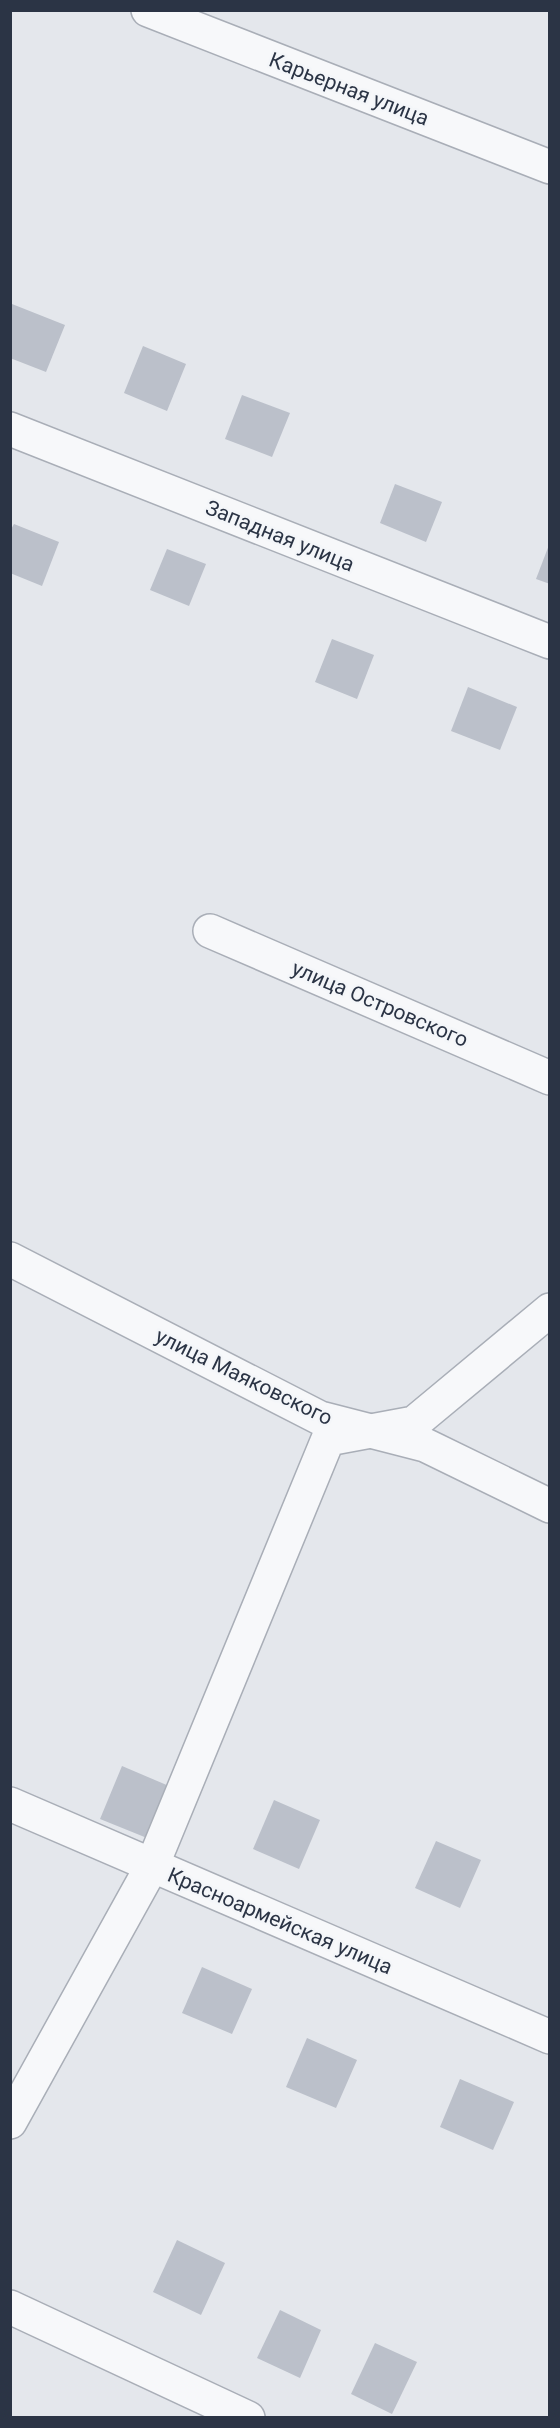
<svg xmlns="http://www.w3.org/2000/svg" width="560" height="2428" font-family="Roboto,sans-serif">
	<rect width="100%" height="100%" fill="#e4e7ec"/>
	<g fill="#bbc0ca">
		<polygon points="12,304 65,325 46,372 10,358"/>
		<polygon points="143,346 186,364 167,411 124,393"/>
		<polygon points="242,395 290,413 272,457 225,439"/>
		<polygon points="395,484 442,502 426,542 380,523"/>
		<polygon points="14,524 59,542 42,586 10,573 10,531"/>
		<polygon points="549,545 550,545 550,584 536,579"/>
		<polygon points="167,549 206,564 189,606 150,590"/>
		<polygon points="332,639 374,655 357,699 315,682"/>
		<polygon points="468,687 517,707 500,750 451,731"/>
		<polygon points="122,1766 169,1786 147,1838 100,1819"/>
		<polygon points="274,1800 320,1820 299,1869 253,1849"/>
		<polygon points="436,1841 481,1860 460,1908 415,1888"/>
		<polygon points="202,1967 252,1989 232,2034 182,2013"/>
		<polygon points="307,2038 357,2060 336,2108 286,2087"/>
		<polygon points="460,2079 514,2102 493,2150 440,2127"/>
		<polygon points="177,2240 225,2263 201,2315 153,2292"/>
		<polygon points="280,2310 321,2330 300,2378 257,2358"/>
		<polygon points="375,2343 417,2362 392,2414 351,2394"/>
	</g>
	<g fill="none" stroke-linecap="round" stroke-linejoin="round">
		<defs>
			<g id="minor">
				<polyline points="148,10 550,167"/>
				<polyline points="10,429 550,642"/>
				<polyline points="210,931 550,1078"/>
				<polyline points="10,1259 320,1418 425,1445 550,1506"/>
				<polyline points="10,1804 550,2037"/>
				<polyline points="10,2122 152,1866 328,1439 414,1423 550,1310"/>
				<polyline points="10,2307 248,2418"/>
			</g>
		</defs>
		<use href="#minor" stroke="#a9aeb7" stroke-width="36"/>
		<use href="#minor" stroke="#f7f8fa" stroke-width="33"/>
	</g>
	<g text-anchor="middle" stroke-width="5" stroke-linejoin="round" paint-order="stroke">
		<g font-size="21" fill="#2b3445" stroke="#f4f6f9">
			<text transform="translate(349 89) rotate(21)" y="7">Карьерная улица</text>
			<text transform="translate(280 536) rotate(22)" y="7">Западная улица</text>
			<text transform="translate(380 1004) rotate(23)" y="7">улица Островского</text>
			<text transform="translate(244 1377) rotate(26)" y="7">улица Маяковского</text>
			<text transform="translate(280 1921) rotate(23)" y="7">Красноармейская улица</text>
		</g>
	</g>
	<rect width="560" height="2428" fill="none" stroke="#2b3445" stroke-width="24"/>
</svg>
